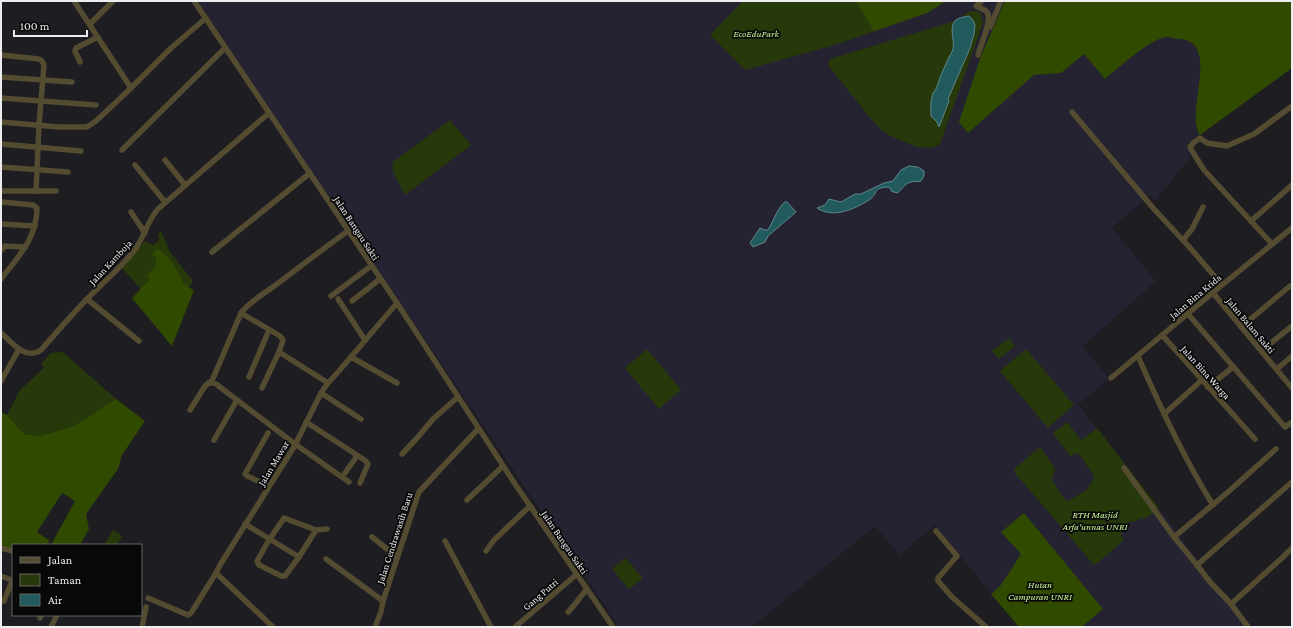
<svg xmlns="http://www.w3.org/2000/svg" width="1293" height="628" font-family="'Crimson Pro',serif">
	<rect width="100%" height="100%" fill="#1e1d21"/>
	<polygon fill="#252232" points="197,1 1292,1 1292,68 1187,144 1192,155 1155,201 1150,195 1112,228 1156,281 1083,346 1109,379 1078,405 1167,519 1246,627 1019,627 935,525 899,555 875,526 752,627 619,627"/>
	<g fill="#27390a">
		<polygon points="743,1 946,1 927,13 841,43 745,70 710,35"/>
		<path d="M976,11L981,14L983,23L940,144L932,148L917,147L888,135L878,127L867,114L828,65L830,59L955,21C947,31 959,45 949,57L937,88C930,96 931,106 931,116L937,122L939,126L949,101L948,99L970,48L974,34L969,16L962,17L968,12Z"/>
		<polygon points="450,120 471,145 405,195 393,172 393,162"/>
		<path d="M161,231L170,252L193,281L189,288C181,279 174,268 167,257L156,259L155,267L147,276L149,279C147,284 143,284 141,289L122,268L145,241L153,245L159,240L158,235Z"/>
		<polygon points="1009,338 1015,346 999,359 992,351"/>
		<polygon points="647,349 681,390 659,409 625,368"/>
		<polygon points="1026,349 1074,405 1048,428 1000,371"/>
		<polygon points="63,352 116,399 74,426 40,436 24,434 7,415 20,390 44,368 41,364 51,353"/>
		<polygon points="1067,422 1081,440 1097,428 1159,508 1145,519 1140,518 1134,522 1132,521 1125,524 1121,535 1123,539 1123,541 1100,561 1094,565 1015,473 1014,469 1040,447 1053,465 1055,469 1052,480 1063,497 1068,501 1085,491 1094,479 1093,474 1078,453 1070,456 1053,433"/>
		<polygon points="113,530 122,536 117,545 104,545"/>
		<polygon points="625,558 643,578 629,589 612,569"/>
	</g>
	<g fill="#304a00">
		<polygon points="856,1 946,1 927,13 874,31"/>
		<path d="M1005,1H1292V68L1200,135C1184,112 1221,44 1181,39C1176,39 1170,37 1166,37C1148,40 1120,67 1105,79L1084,54L1061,73L1034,75L968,133L959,122L981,56Z"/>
		<path d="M158,249C164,253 170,259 174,265C179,274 183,286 194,290L172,346L132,298C136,294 139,291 142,287C144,284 147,283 149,280L147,276L155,267L156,259L152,254Z"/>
		<polygon points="116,399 145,421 122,455 118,469 86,514 89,529 80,545 51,545 75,501 62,493 37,532 50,541 46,545 13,545 13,548 1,545 1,412 7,415 24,434 40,436 74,426"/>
		<polygon points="1024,513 1103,609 1082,627 1019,627 991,594 1001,585 1021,554 1001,532"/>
	</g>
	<g fill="#215b5e" stroke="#5e868a">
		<path d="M969,16L973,20L975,25L974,34L970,48L948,99L949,101L939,127L937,122L931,116C931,110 930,103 932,97C932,94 934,92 936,89C938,85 939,79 941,75C944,69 946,63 949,57C950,55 951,54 952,52C956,43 950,33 953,24C955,18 963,17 969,16Z"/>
		<path d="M909,166L918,167L924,171V176L921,181C918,182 914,181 911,182C905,183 902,190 897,193L891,191V189L888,187C872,188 879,193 869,200C855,209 833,219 817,208L825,205L829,199L841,202L855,194H861L884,183L893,181L901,170Z"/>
		<path d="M786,201L796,212L768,236L765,242L753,247L750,243L760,228L765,230H768C774,220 777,208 786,201Z"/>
	</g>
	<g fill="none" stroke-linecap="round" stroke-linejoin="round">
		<g stroke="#544c30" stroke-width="5.5">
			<polyline points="74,1 131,88"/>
			<polyline points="194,1 397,303 515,484 613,627"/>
			<polyline points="90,24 113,1"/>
			<polyline points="990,27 1001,1"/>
			<polyline points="1,55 39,59 42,61 44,65 39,125 36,191 56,191"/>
			<path d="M978,55C980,45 993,21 987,12C984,9 980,8 976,6L982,1"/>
			<polyline points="80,62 75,51 76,48 98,37"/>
			<polyline points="1,77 72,82"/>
			<polyline points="1,98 96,105"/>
			<polyline points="1072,112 1154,209 1192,250 1222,285"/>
			<polyline points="1,122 59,127 87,127 96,121 131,88 171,48 206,18"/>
			<polyline points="1,144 81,151"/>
			<polyline points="122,150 225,48"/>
			<polyline points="165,160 185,185"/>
			<polyline points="135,165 165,202"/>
			<polyline points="1,167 68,172"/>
			<polyline points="3,191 36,191"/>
			<path d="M1,202L33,205L37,208C37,238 18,257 1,279"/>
			<polyline points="131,212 145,233"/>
			<polyline points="1251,221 1292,185"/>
			<polyline points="1,224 35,226"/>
			<polyline points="1183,240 1192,229 1203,207"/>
			<polyline points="1272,244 1204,170 1194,154 1190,147 1193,143 1200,138 1207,143 1227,146 1254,134 1292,106"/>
			<polyline points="1,250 5,246 25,247"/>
			<polyline points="212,252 310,173"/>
			<polyline points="1213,293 1292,388"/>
			<polyline points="331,296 371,266"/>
			<polyline points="87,299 139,341"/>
			<polyline points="338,299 365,340"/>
			<polyline points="352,301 380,279"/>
			<polyline points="241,313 280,336 283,340 279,352 262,388"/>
			<polyline points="1188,314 1285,427 1292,422"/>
			<polyline points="1241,327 1290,286"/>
			<path d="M1,333C12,342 25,361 41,350C57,332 72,314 89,297C104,282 120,268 134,251C144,238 147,221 158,209L269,113"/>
			<polyline points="1162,335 1255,439"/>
			<polyline points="1261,351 1292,326"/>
			<polyline points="279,352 328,383"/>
			<path d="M1138,356C1160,407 1183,457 1213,505"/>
			<polyline points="351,357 397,383"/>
			<polyline points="1277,369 1292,356"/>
			<polyline points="249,377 269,330"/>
			<polyline points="1111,378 1222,285 1292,228"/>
			<polyline points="1,381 19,349"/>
			<path d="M211,383L241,313C251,300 264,294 277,284C301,266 324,248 348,231"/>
			<polyline points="1208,387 1233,367"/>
			<polyline points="321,393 361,419"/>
			<polyline points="190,410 205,386 210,382 216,384 295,444 349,482"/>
			<polyline points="1164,414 1202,380"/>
			<polyline points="306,422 366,461 368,464 360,483"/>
			<polyline points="268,433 245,474 247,476 269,486"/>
			<polyline points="214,440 237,400"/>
			<polyline points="402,454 418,437 433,419 458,397"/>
			<polyline points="1124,468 1174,537 1197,565 1292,482"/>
			<polyline points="345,473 357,456"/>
			<polyline points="467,500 503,466"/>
			<polygon points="284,518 316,530 299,557 285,576 281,576 259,565 257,561 269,540"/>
			<polyline points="245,524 299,557"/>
			<polyline points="316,530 327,529"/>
			<polyline points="936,531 957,556 938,578 938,581 952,597 986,627"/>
			<polyline points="372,537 397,557"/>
			<polyline points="1174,537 1228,492 1276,449"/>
			<polyline points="445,541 491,627"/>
			<polyline points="1,548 13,551"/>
			<polyline points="486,551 494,540 530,506"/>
			<polyline points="326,559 383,601"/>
			<polyline points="1197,565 1210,582 1231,604 1248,627"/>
			<polyline points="1,576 9,579 12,581 4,601 1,601"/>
			<polyline points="148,598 188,615 191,613 216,573"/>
			<polyline points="1231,604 1282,558 1292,548"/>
			<path d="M568,612C575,605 580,597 587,589"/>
			<polyline points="40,618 41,615"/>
			<polyline points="51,627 57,615"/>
			<polyline points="142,627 146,607"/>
			<polyline points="273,627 216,573 220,565 294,447 321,393 328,383 339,371 397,303"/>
			<polyline points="375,627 381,612 383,601 419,492 478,429"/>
			<polyline points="515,627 577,574"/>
		</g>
	</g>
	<g text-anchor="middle" stroke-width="3.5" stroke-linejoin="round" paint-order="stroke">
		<g font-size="10" font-style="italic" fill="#c9f596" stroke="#080809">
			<text x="756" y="37">EcoEduPark</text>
			<text x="1095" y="518">RTH Masjid<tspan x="1095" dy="12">Arfa'unnas UNRI</tspan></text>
			<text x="1040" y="588">Hutan<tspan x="1040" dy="12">Campuran UNRI</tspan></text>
		</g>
		<g font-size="10" fill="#edecef" stroke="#080809">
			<text transform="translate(357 228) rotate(57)" y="4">Jalan Bangau Sakti</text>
			<text transform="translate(110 262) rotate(-47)" y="4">Jalan Kamboja</text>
			<text transform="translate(1195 296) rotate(-40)" y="4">Jalan Bina Krida</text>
			<text transform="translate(1251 325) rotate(50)" y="4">Jalan Balam Sakti</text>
			<text transform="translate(1206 372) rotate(48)" y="4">Jalan Bina Warga</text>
			<text transform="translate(273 463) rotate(-59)" y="4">Jalan Mawar</text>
			<text transform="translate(394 538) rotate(-72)" y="4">Jalan Cendrawasih Baru</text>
			<text transform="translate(565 542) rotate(56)" y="4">Jalan Bangau Sakti</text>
			<text transform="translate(540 594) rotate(-41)" y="4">Gang Putri</text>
		</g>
	</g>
	<rect width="1293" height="628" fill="none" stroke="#edecef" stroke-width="4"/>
	<rect x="12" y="544" width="130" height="72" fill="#080809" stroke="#646365"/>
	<rect x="20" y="557" width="20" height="6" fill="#544c30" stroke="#646365"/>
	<text x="48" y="564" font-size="12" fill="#edecef">Jalan</text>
	<rect x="20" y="574" width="20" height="12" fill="#27390a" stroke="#646365"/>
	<text x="48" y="584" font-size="12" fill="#edecef">Taman</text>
	<rect x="20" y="594" width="20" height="12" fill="#215b5e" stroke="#646365"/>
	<text x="48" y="604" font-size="12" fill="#edecef">Air</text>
	<path d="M14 30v6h73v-6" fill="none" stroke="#edecef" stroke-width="2"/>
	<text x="20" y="30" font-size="12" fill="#edecef" stroke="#080809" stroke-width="3" paint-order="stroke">100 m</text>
</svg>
